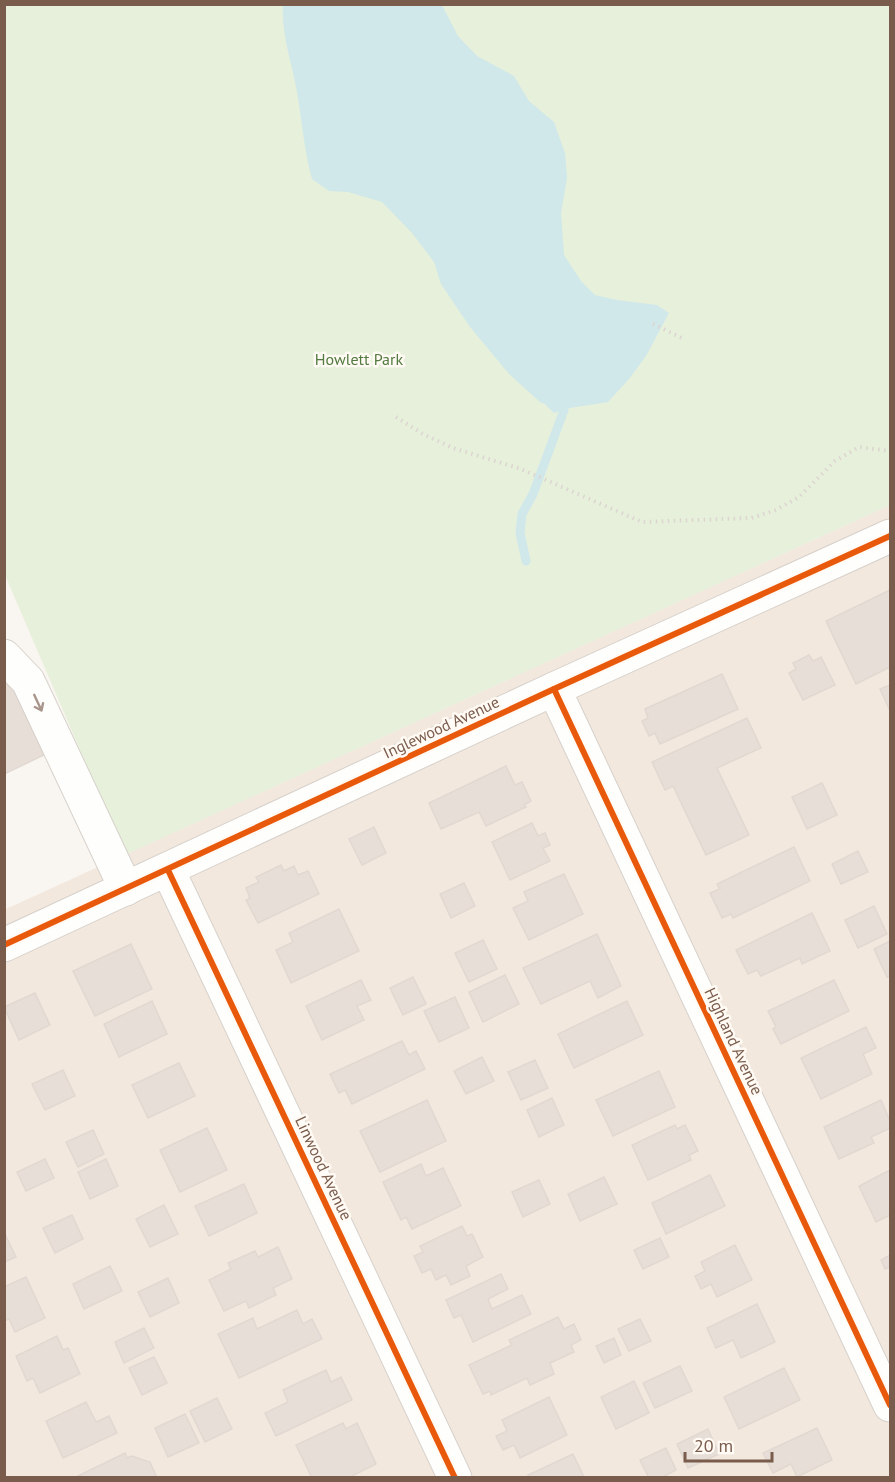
<svg xmlns="http://www.w3.org/2000/svg" width="895" height="1482" font-family="'PT Sans',sans-serif">
	<rect width="100%" height="100%" fill="#f9f5f0"/>
	<polygon fill="#f2e8de" points="890,505 890,1477 5,1477 4,910"/>
	<polygon fill="#e7f0db" points="4,5 890,5 890,505 125,855 5,575"/>
	<path fill="#d0e8ea" d="M283,5H442L458,36L477,56L514,76L529,101L554,122L565,153L567,178L561,213L564,255L581,281L595,295L617,300L657,305L669,313L646,356L629,379L608,402L570,408L554,413L545,404L540,402L509,374L470,327L441,284L434,262L412,233L382,202L348,192L329,191L312,179C304,150 302,121 297,92C292,63 281,34 283,5Z"/>
	<g fill="none" stroke-linecap="round" stroke-linejoin="round">
		<polyline stroke="#d0e8ea" stroke-width="9" points="526,561 520,533 522,514 533,494 564,410"/>
	</g>
	<g fill="#e6ded7" stroke="#e2d8d2" stroke-width="1.5">
		<polygon points="890,590 890,667 856,684 826,621"/>
		<polygon points="809,655 813,661 821,657 835,685 803,700 789,673 796,669 793,663"/>
		<polygon points="4,669 44,755 4,774"/>
		<polygon points="722,674 738,709 660,744 655,733 649,736 642,721 648,718 645,709"/>
		<polygon points="890,685 890,711 880,689"/>
		<polygon points="747,718 761,748 717,768 749,835 706,855 673,786 665,790 652,762"/>
		<polygon points="506,766 515,785 522,782 531,801 524,805 526,807 486,826 479,812 441,829 429,803"/>
		<polygon points="822,783 837,815 807,829 792,797"/>
		<polygon points="532,823 538,836 545,833 550,845 543,848 550,861 510,880 492,842"/>
		<polygon points="374,827 386,853 362,865 349,839"/>
		<polygon points="794,847 810,881 733,918 731,914 722,918 710,893 720,889 717,884"/>
		<polygon points="858,851 868,872 841,884 832,864"/>
		<polygon points="281,865 284,871 294,866 298,875 308,871 319,894 258,923 246,900 250,898 246,888 259,882 256,877"/>
		<polygon points="564,874 583,914 529,940 513,908 528,901 524,892"/>
		<polygon points="464,883 475,906 451,918 440,894"/>
		<polygon points="874,906 887,934 858,948 845,920"/>
		<polygon points="339,909 359,951 291,983 276,950 293,942 289,933"/>
		<polygon points="812,913 830,951 802,964 800,958 761,976 757,970 748,974 736,950"/>
		<polygon points="597,934 621,986 598,998 590,981 541,1004 523,968"/>
		<polygon points="483,940 497,969 469,982 455,953"/>
		<polygon points="890,941 890,976 887,977 874,949"/>
		<polygon points="131,944 152,989 95,1016 73,971"/>
		<polygon points="505,975 519,1004 483,1022 469,992"/>
		<polygon points="413,977 426,1004 403,1015 390,988"/>
		<polygon points="361,980 371,1000 357,1006 364,1020 322,1040 306,1006"/>
		<polygon points="834,980 849,1011 781,1044 773,1029 776,1027 768,1011"/>
		<polygon points="35,993 50,1025 19,1040 4,1007"/>
		<polygon points="455,997 469,1028 439,1042 424,1011"/>
		<polygon points="152,1001 167,1034 119,1057 104,1024"/>
		<polygon points="627,1001 643,1035 574,1068 558,1034"/>
		<polygon points="866,1027 876,1048 863,1054 872,1074 821,1099 801,1058"/>
		<polygon points="402,1041 409,1055 416,1051 425,1069 352,1104 345,1090 339,1093 330,1074"/>
		<polygon points="482,1057 494,1081 466,1094 454,1071"/>
		<polygon points="535,1060 548,1088 521,1100 508,1072"/>
		<polygon points="179,1063 195,1096 148,1118 132,1085"/>
		<polygon points="63,1070 75,1096 45,1110 32,1084"/>
		<polygon points="659,1071 675,1107 613,1136 596,1100"/>
		<polygon points="552,1098 564,1125 539,1137 527,1110"/>
		<polygon points="427,1100 446,1141 380,1172 360,1131"/>
		<polygon points="881,1100 890,1121 890,1128 871,1137 874,1143 839,1159 824,1127"/>
		<polygon points="675,1125 677,1129 685,1125 698,1151 689,1155 691,1160 648,1180 632,1145"/>
		<polygon points="207,1128 227,1170 180,1192 160,1150"/>
		<polygon points="93,1130 104,1154 78,1167 66,1142"/>
		<polygon points="45,1159 54,1178 26,1191 17,1172"/>
		<polygon points="106,1159 118,1186 90,1199 78,1172"/>
		<polygon points="421,1164 426,1176 443,1168 461,1206 412,1229 406,1217 401,1220 383,1182"/>
		<polygon points="890,1170 890,1215 876,1222 859,1186"/>
		<polygon points="710,1175 725,1206 666,1234 652,1203"/>
		<polygon points="604,1177 617,1204 580,1221 568,1194"/>
		<polygon points="539,1180 550,1204 523,1217 512,1192"/>
		<polygon points="244,1184 257,1213 209,1236 195,1206"/>
		<polygon points="164,1205 178,1234 150,1247 136,1219"/>
		<polygon points="72,1215 83,1239 55,1253 43,1228"/>
		<polygon points="462,1226 467,1236 472,1234 483,1257 466,1266 470,1276 451,1285 446,1275 436,1280 431,1269 422,1273 414,1256 423,1252 420,1246"/>
		<polygon points="4,1232 16,1257 4,1262"/>
		<polygon points="660,1238 669,1257 643,1269 634,1250"/>
		<polygon points="735,1245 752,1280 717,1297 711,1284 701,1289 695,1276 705,1271 701,1262"/>
		<polygon points="278,1247 292,1279 273,1288 276,1295 249,1308 246,1301 224,1311 209,1280 231,1269 228,1263 255,1251 258,1257"/>
		<polygon points="890,1255 890,1267 885,1269 881,1260"/>
		<polygon points="110,1266 122,1291 84,1309 73,1284"/>
		<polygon points="501,1274 508,1289 488,1299 492,1309 522,1295 531,1314 473,1342 461,1315 454,1318 446,1300"/>
		<polygon points="26,1277 45,1318 15,1332 9,1319 4,1321 4,1287"/>
		<polygon points="168,1278 179,1303 150,1317 138,1292"/>
		<polygon points="757,1304 775,1342 741,1358 733,1340 716,1348 707,1328"/>
		<polygon points="297,1310 303,1324 312,1319 322,1339 239,1378 218,1334 253,1318 257,1329"/>
		<polygon points="558,1317 564,1329 574,1324 581,1340 571,1345 574,1352 550,1363 554,1374 530,1385 527,1378 491,1395 490,1391 483,1394 469,1365 512,1345 509,1340"/>
		<polygon points="640,1319 651,1341 629,1351 618,1329"/>
		<polygon points="144,1328 154,1348 124,1363 115,1342"/>
		<polygon points="57,1336 63,1350 68,1348 80,1374 40,1393 33,1378 27,1381 16,1356"/>
		<polygon points="614,1338 621,1355 604,1363 596,1346"/>
		<polygon points="154,1357 167,1383 142,1395 129,1368"/>
		<polygon points="680,1366 692,1391 655,1408 643,1383"/>
		<polygon points="784,1368 800,1400 739,1429 724,1397"/>
		<polygon points="326,1370 331,1382 341,1377 352,1400 276,1436 265,1413 288,1402 283,1390"/>
		<polygon points="634,1381 649,1413 616,1429 601,1397"/>
		<polygon points="549,1397 567,1435 520,1458 514,1445 503,1450 496,1436 507,1431 502,1420"/>
		<polygon points="217,1398 232,1429 205,1442 190,1411"/>
		<polygon points="86,1402 96,1422 109,1416 117,1433 63,1458 46,1421"/>
		<polygon points="185,1414 199,1443 168,1457 155,1428"/>
		<polygon points="343,1423 346,1429 357,1423 376,1464 348,1478 312,1478 296,1445"/>
		<polygon points="817,1428 832,1460 797,1477 791,1464 773,1473 763,1453"/>
		<polygon points="708,1429 719,1454 688,1468 677,1444"/>
		<polygon points="666,1448 676,1470 661,1478 649,1478 640,1460"/>
		<polygon points="125,1453 127,1458 132,1456 150,1462 157,1478 74,1478"/>
		<polygon points="573,1454 584,1477 530,1478 528,1475"/>
	</g>
	<g fill="none" stroke-linecap="round" stroke-linejoin="round">
		<defs>
			<g id="minor">
				<polyline points="4,656 28,681 126,889"/>
				<polyline points="554,689 890,1405"/>
				<polyline points="168,870 455,1478"/>
				<polyline points="4,945 554,689 890,536"/>
			</g>
		</defs>
		<use href="#minor" stroke="#d7d1cb" stroke-width="35"/>
		<g stroke="#dcd5d0" stroke-width="4" stroke-dasharray="1.5 4.5" stroke-linecap="butt">
			<polyline points="653,324 684,339"/>
			<polyline points="396,417 423,434 453,448 521,469 642,522 751,518 776,510 799,497 835,461 859,447 890,451"/>
		</g>
		<use href="#minor" stroke="#fefefd" stroke-width="33"/>
		<defs>
			<g id="cycleway">
				<polyline points="554,689 890,1405"/>
				<polyline points="168,870 455,1478"/>
				<polyline points="4,945 554,689 890,536"/>
			</g>
		</defs>
		<use href="#cycleway" stroke="#fffaf3" stroke-width="10"/>
		<use href="#cycleway" stroke="#e8590c" stroke-width="6"/>
	</g>
	<defs><path id="oneway-shaft" d="M-6 0H5M1.5-3L5.5 0L1.5 3" fill="none" stroke-width="1.6" stroke-linecap="round" stroke-linejoin="round" transform="scale(1.5)"/></defs>
	<use stroke="#a8958b" href="#oneway-shaft" transform="translate(38 703) rotate(65)"/>
	<g text-anchor="middle" stroke-width="5" stroke-linejoin="round" paint-order="stroke">
		<g font-size="16" fill="#537a41" stroke="#fffaf3">
			<text x="359" y="365">Howlett Park</text>
		</g>
		<g font-size="16" fill="#7a5c4d" stroke="#fffaf3">
			<text transform="translate(441 727) rotate(-25)" y="6">Inglewood Avenue</text>
			<text transform="translate(734 1041) rotate(65)" y="6">Highland Avenue</text>
			<text transform="translate(324 1168) rotate(65)" y="6">Linwood Avenue</text>
		</g>
	</g>
	<rect width="895" height="1482" fill="none" stroke="#7a5c4d" stroke-width="12"/>
	<path d="M685 1452v9h87v-9" fill="none" stroke="#7a5c4d" stroke-width="3"/>
	<text x="694" y="1452" font-size="18" fill="#7a5c4d" stroke="#fffaf3" stroke-width="4.5" paint-order="stroke">20 m</text>
</svg>
